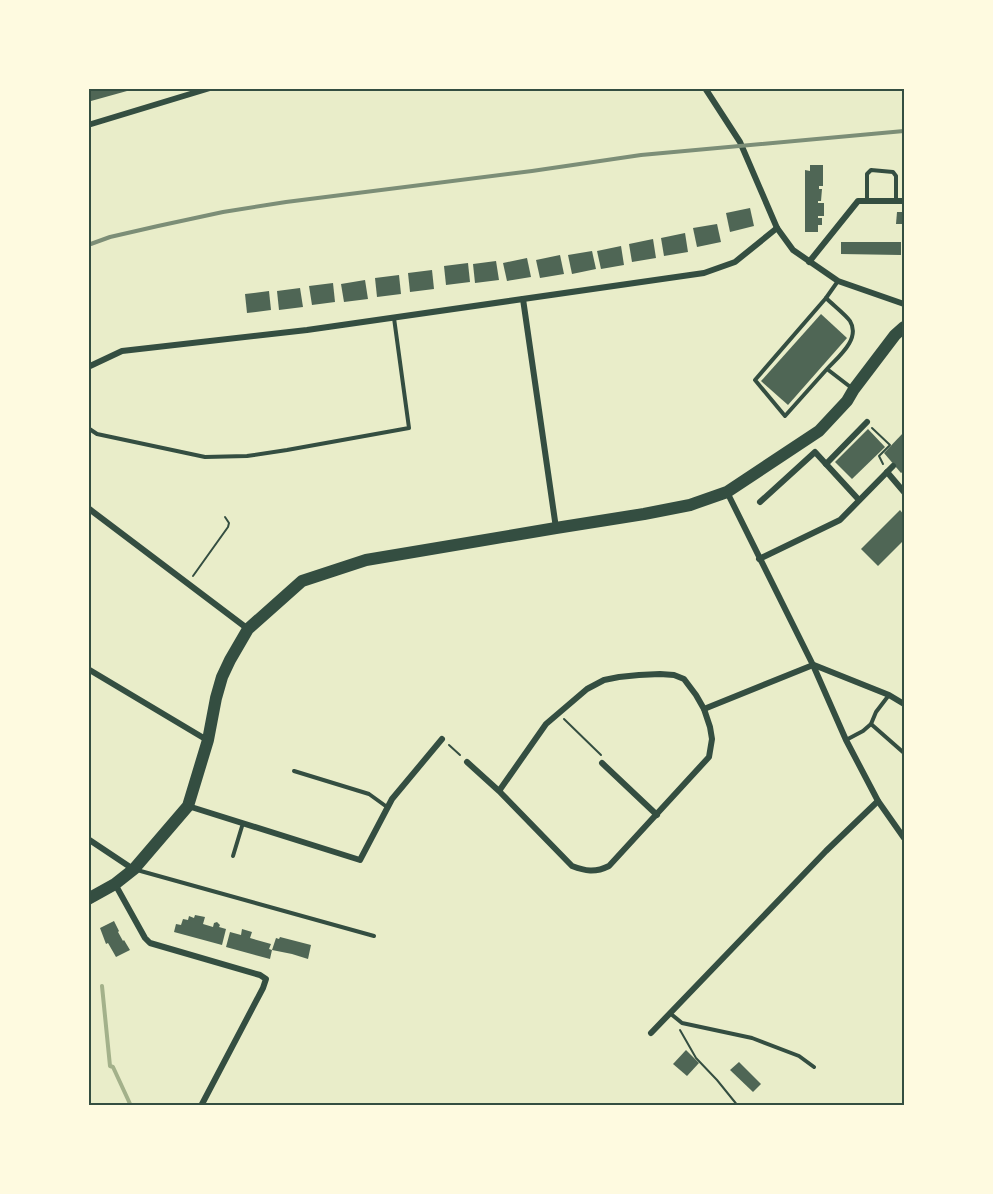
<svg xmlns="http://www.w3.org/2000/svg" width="993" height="1194" font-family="Poppins,sans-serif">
	<rect width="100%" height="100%" fill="#e9edc9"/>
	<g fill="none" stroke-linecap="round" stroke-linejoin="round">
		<polyline stroke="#a3b18a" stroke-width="4" points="102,986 110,1066 113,1067 131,1106"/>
	</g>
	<g fill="#4f6655">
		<polygon points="88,88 126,88 127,91 91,101"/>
		<polygon points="810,165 823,165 823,186 819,186 819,189 822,189 821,201 818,201 818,203 824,203 824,216 818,216 818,218 822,218 822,225 818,225 818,232 805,232 805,170 810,171"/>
		<polygon points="750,208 754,226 730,232 726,213"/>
		<polygon points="897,212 904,212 904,224 896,224"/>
		<polygon points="717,224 721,242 697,247 693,228"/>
		<polygon points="685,233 688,252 664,256 661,238"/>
		<polygon points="653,239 656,258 632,262 629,244"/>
		<polygon points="841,242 901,242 901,255 841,254"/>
		<polygon points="621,246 624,265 601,269 597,251"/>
		<polygon points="592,251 596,269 572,274 568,255"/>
		<polygon points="560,255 564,274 540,278 536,260"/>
		<polygon points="527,258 531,277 507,281 503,263"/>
		<polygon points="496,261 499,280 475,283 473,264"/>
		<polygon points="468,263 470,282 446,285 444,266"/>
		<polygon points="432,270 434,289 410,292 408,273"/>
		<polygon points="399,275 401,294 377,297 375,278"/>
		<polygon points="365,280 368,299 344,302 341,284"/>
		<polygon points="333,283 335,302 312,305 309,286"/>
		<polygon points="300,288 303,307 279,310 277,291"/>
		<polygon points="269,291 271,310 247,313 245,294"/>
		<polygon points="821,314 847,338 788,405 761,381"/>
		<polygon points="868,429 885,447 852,479 835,462"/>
		<polygon points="904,432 904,471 901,473 884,453"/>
		<polygon points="900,510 904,515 904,540 878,566 861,549"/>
		<polygon points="195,915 205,917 203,924 213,927 214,923 217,922 220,925 219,927 226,929 222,945 174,932 176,924 181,925 183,919 188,920 189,916 194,918"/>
		<polygon points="114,921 119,931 118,932 123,941 124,940 130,950 116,957 108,943 106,944 100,928"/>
		<polygon points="242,929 252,932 250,938 271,944 269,949 272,950 276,938 279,939 280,937 311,945 308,959 292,954 272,950 270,959 226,947 230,932 241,935"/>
		<polygon points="686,1050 699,1063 687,1076 673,1064"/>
		<polygon points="739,1062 761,1084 753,1092 730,1070"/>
	</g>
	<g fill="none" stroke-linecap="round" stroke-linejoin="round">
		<g stroke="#344e41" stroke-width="2">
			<polyline points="872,428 890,445 879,456 883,464"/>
			<polyline points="193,576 228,527 229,523 225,517"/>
			<polyline points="564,719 601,755"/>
			<polyline points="449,745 460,755"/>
			<polyline points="680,1030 696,1058 717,1080 738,1106"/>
		</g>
		<g stroke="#344e41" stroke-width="4">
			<polyline points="867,201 867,174 871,170 893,172 896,176 896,201"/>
			<polyline points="826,298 838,281"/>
			<path d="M827,369C838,357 861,339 850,321C846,315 832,304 826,298L755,380L785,416L827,369L853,389"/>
			<polyline points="88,428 97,434 205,457 247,456 287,450 409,428 394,318"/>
			<polyline points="871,724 904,753"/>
			<polyline points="846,740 863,731 871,724 876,712 889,695"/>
			<polyline points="294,771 369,794 387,807"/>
			<polyline points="233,856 243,823"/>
			<polyline points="137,870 374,936"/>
			<polyline points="671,1014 682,1023 752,1038 799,1056 814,1067"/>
		</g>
		<g stroke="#344e41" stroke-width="6">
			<polyline points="705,88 740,142 777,228 793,250 838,281 904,304"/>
			<polyline points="88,125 210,88"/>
			<polyline points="809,262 858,201 904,201"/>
			<polyline points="523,299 556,528"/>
			<polyline points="88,367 122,351 307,330 704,273 735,262 777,228"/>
			<polyline points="826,464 867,422"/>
			<polyline points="887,472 904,492"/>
			<polyline points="727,492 813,665 846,740 878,801 904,838"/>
			<polyline points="760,502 815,452 859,500"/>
			<polyline points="88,508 248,629"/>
			<polyline points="759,559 840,520 893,466"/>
			<polyline points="814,665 889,695 904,704"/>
			<polyline points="88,669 207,740"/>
			<polyline points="704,709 813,665"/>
			<path d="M467,762L499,791L572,866C585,871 595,873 609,866L709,757L712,739L710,727L704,709L696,695L684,679L674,675L660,674L639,675L619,677L604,680L587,689L546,724L499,791"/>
			<polyline points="602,763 657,815"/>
			<polyline points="188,806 360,860 392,799 442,739"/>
			<polyline points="88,839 133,869"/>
			<polyline points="115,884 145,938 150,943 260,975 266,979 263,988 201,1106"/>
			<polyline points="651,1033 826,851 878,801"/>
		</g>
		<polyline stroke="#344e41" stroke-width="12" points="88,899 115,884 134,869 188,806 208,740 216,698 222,677 230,660 248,629 302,581 366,560 556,528 644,514 690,505 727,492 819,431 847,401 854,389 895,335 904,327"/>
		<polyline stroke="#7c8e77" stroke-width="4" points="88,245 110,237 158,226 223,212 286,202 532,171 641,155 904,131"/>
	</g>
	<rect width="993" height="1194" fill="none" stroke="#fefae0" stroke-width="180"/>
	<rect x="90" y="90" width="813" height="1014" fill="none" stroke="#344e41" stroke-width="2"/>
</svg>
